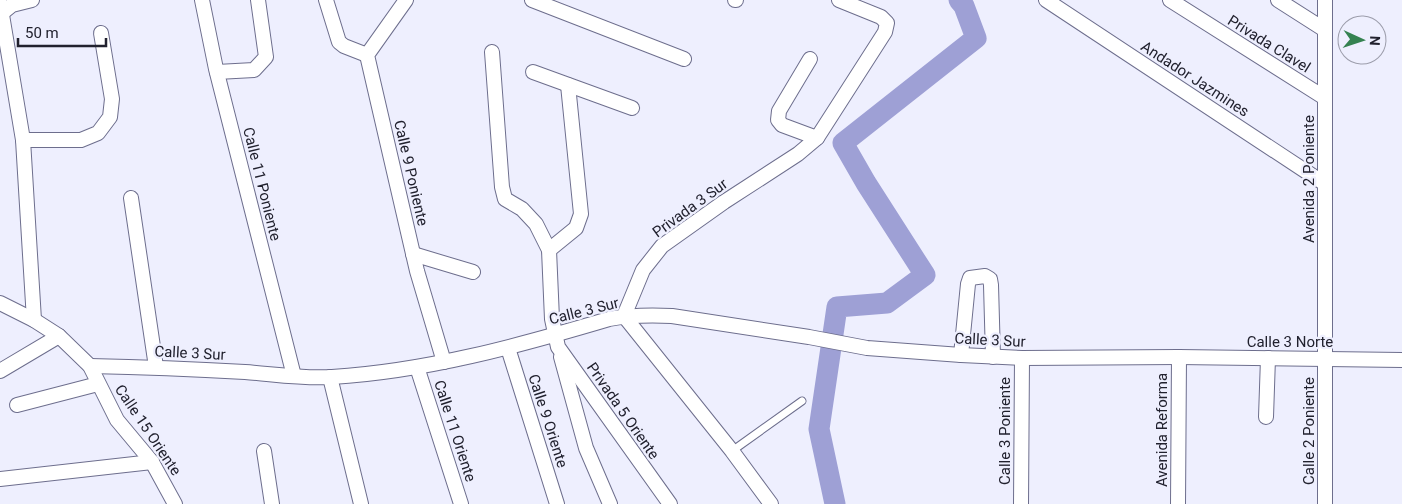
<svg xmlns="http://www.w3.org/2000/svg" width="1402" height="504" font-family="Roboto,sans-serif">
	<rect width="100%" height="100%" fill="#eeeffe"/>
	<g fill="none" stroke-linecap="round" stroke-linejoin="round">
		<polyline stroke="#9ea0d5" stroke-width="21" points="835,504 819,429 837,307 887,303 925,275 866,183 843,143 976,38 964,6 959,0"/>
		<defs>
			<polyline id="lane" points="732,451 802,401"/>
			<g id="street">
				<polyline points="202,0 216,69 294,376"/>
				<polyline points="326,0 339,42 344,46 367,55"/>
				<polyline points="406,0 367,55 417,271 444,362"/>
				<polyline points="532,0 684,59"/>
				<polyline points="735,0 736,0"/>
				<polyline points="1046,0 1325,184"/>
				<polyline points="1170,0 1325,98"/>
				<polyline points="1278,0 1325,30"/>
				<polyline points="0,3 23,140 34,320"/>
				<polyline points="2,13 12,5 32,0"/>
				<polyline points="492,52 502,187 505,199 522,209 536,224 549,250 552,319 558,347 670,504"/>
				<polyline points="810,59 779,111 778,120 782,125 817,138"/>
				<polyline points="217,72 254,70 266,57 258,0"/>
				<polyline points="533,72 632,108"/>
				<polyline points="23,140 81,140 98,133 110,117 112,99 101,33"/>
				<polyline points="131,198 156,367"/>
				<polyline points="549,250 576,228 581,214 568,85"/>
				<polyline points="413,254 473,272"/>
				<polyline points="0,303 34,320 59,336 90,366 117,420 152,462 175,504"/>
				<polyline points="508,348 557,504"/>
				<polyline points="961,355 968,284 970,278 985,276 990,279 991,285 993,357"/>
				<polyline points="561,357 586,448 610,504"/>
				<path d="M90,366C142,367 193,369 245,372C273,374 303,379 332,377C427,371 518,346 609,319C630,315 650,315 672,316L809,337L867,348L961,355L1022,358L1179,357L1402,360"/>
				<polyline points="417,367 461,504"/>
				<polyline points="0,371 59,336"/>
				<polyline points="330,377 361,504"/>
				<polyline points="17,405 98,384"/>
				<polyline points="1266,417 1268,358"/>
				<polyline points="264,451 272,504"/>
				<polyline points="0,479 152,462"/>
				<polyline points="771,504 732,451 624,316 643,270 662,246 724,202 798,154 817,138 885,32 887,23 881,17 839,0"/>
				<polyline points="1021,504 1022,358"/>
				<polyline points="1178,504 1179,357"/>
				<polyline points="1325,504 1325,0"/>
			</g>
		</defs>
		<use href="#lane" stroke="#6d6e8d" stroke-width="9"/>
		<use href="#street" stroke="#6d6e8d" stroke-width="16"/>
		<use href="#lane" stroke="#fff" stroke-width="7"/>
		<use href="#street" stroke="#fff" stroke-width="14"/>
	</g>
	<g text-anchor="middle" stroke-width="4.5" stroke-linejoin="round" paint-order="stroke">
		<g font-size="15" fill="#21212e" stroke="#eeeffe">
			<text transform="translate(1269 44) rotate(32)" y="5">Privada Clavel</text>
			<text transform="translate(1195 79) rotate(33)" y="5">Andador Jazmines</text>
			<text transform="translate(411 173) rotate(77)" y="5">Calle 9 Poniente</text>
			<text transform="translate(1309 179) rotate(-90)" y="5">Avenida 2 Poniente</text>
			<text transform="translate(262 184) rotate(76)" y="5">Calle 11 Poniente</text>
			<text transform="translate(690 208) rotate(-36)" y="5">Privada 3 Sur</text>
			<text transform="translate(584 311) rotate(-14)" y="5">Calle 3 Sur</text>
			<text transform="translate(990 340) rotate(3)" y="5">Calle 3 Sur</text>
			<text x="1290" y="347">Calle 3 Norte</text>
			<text transform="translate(190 353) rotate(3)" y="5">Calle 3 Sur</text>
			<text transform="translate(623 411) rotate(55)" y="5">Privada 5 Oriente</text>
			<text transform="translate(548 421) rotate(72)" y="5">Calle 9 Oriente</text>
			<text transform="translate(148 430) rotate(56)" y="5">Calle 15 Oriente</text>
			<text transform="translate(1162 430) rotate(-90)" y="5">Avenida Reforma</text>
			<text transform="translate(455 431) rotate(72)" y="5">Calle 11 Oriente</text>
			<text transform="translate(1005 431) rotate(-90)" y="5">Calle 3 Poniente</text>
			<text transform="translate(1309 431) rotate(-90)" y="5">Calle 2 Poniente</text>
		</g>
	</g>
	<g transform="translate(1362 40) rotate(93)"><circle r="24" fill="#eeeffe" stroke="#9c9dab"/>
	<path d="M0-4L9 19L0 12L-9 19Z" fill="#358251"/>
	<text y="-8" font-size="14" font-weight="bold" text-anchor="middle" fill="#21212e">N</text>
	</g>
	<path d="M18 38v8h88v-8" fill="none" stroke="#21212e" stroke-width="2.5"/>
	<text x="25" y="38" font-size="15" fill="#21212e" stroke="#eeeffe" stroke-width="4" paint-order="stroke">50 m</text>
</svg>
